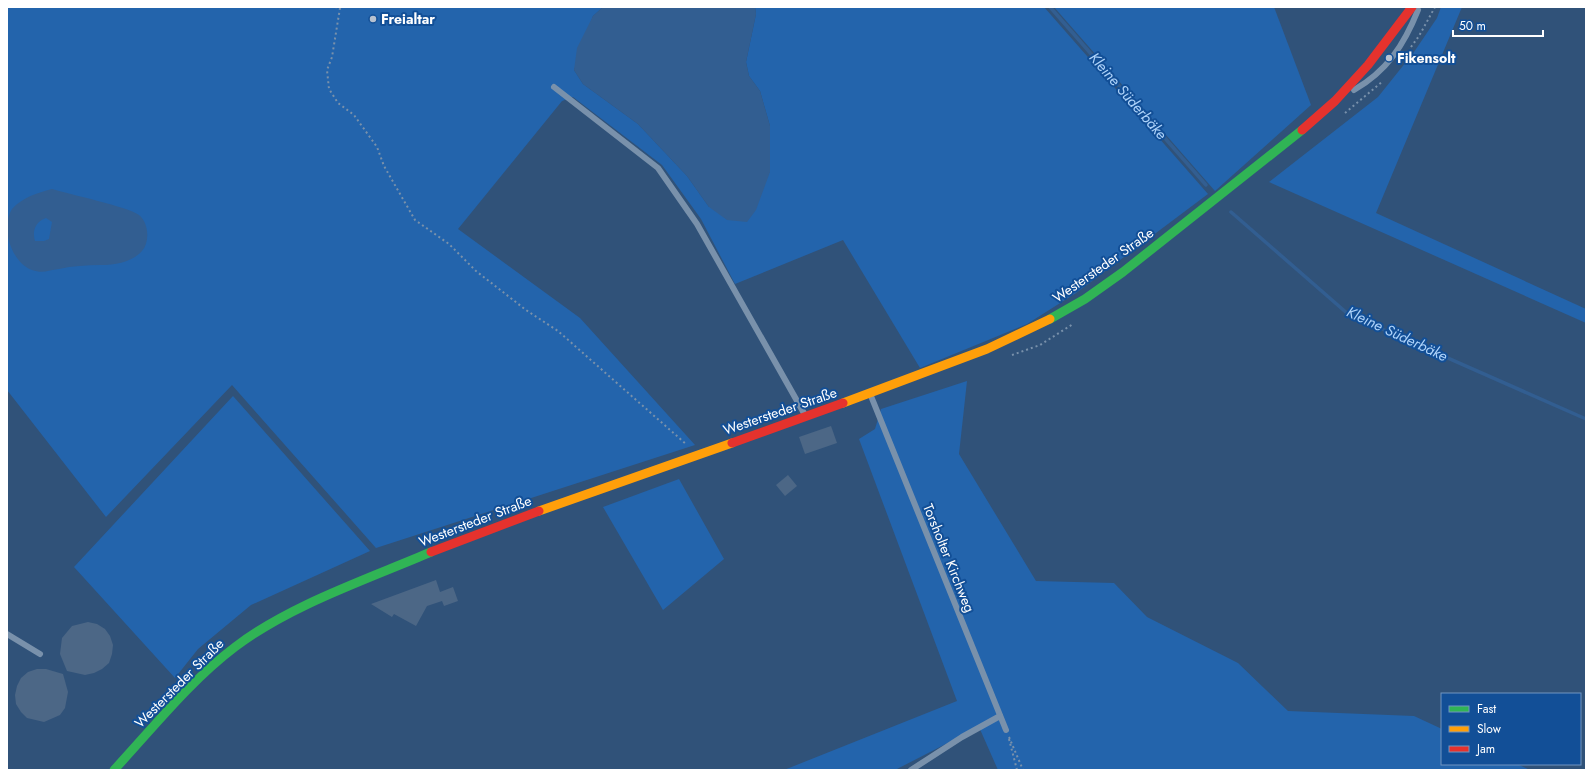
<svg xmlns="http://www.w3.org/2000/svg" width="1593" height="777" font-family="Jost,sans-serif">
	<rect width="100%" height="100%" fill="#305279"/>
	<g fill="#2364ac">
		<polygon points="7,7 603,7 593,16 574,70 583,84 638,124 687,176 709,207 770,172 770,126 760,91 749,76 746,62 756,14 755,7 1044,7 1208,194 1076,293 1027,324 920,368 843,240 735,284 701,219 662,165 573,97 562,101 458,229 580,318 695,445 376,548 232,385 106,517 7,390"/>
		<polygon points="1054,7 1274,7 1311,105 1215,191"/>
		<polygon points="1441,7 1462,7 1376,213 1586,309 1586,323 1269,182 1378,97 1414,52 1437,18"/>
		<polygon points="967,381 959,454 1036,581 1114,583 1147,617 1238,663 1288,711 1414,716 1442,729 1442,764 1517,764 1530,770 998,770 979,727 895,770 784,770 957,701 859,439 875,429 881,409"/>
		<polygon points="233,396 370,551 251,605 198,649 175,678 74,567"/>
		<polygon points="679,479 724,559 663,610 603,507"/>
	</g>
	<g fill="#325e91" fill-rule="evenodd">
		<polygon points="603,7 755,7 756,14 746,62 749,76 760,91 770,126 770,172 756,210 747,222 727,220 709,207 687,176 638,124 583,84 574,70 577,48 593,16"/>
		<path d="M52,189C68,194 129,207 139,215C149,223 150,242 142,251C132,262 116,265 101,265C87,265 72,266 59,269C49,270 43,274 32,270C12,263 0,228 12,209C23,197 37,193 52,189ZM46,218L52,222L49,239L44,241H35C32,231 35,222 46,218Z"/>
	</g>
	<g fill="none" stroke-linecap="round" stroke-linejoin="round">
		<g stroke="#325e91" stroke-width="3.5">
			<polyline points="1050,7 1206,185"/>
			<polyline points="1231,212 1348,314 1586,419"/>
		</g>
	</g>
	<g fill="#4c6786">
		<polygon points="831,426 837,443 805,454 799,437"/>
		<polygon points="788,475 797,486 785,496 776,485"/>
		<polygon points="436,580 440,592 453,587 458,601 444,606 442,601 427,606 416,626 394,614 392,617 371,604"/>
		<polygon points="88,622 97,624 105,629 110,636 113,645 112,654 109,663 102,669 94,673 85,675 67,671 60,654 62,638 72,626"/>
		<polygon points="37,669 46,669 63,674 68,692 65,708 60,715 44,722 27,718 21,712 16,704 15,695 17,686 21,678 28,672"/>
	</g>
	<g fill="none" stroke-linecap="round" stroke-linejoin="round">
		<g stroke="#7991ab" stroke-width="2" stroke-dasharray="2 3" stroke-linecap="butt">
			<polyline points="335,7 340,8 332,57 327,70 329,89 338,103 354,115 377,147 384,166 415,220 449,244 476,271 526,310 558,331 686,444"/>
			<polyline points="1411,47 1419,36 1435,7"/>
			<polyline points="1345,113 1383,81"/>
			<polyline points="1012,355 1040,345 1073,324"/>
			<polyline points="1009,737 1023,770"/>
			<polyline points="1009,739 1017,770"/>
		</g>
		<g stroke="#7991ab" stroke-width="6">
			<polyline points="554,87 658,168 697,224 805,415"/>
			<path d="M1354,90C1387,71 1404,45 1418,10"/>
			<polyline points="871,396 1006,730"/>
			<polyline points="7,634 40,654"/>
			<polyline points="911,770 962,737 1000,716"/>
		</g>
		<g stroke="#30b455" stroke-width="9">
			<polyline points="1050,319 1085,299 1123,272 1302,130"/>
			<path d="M114,770C153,728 190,681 235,647C290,605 368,579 431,552"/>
		</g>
		<g stroke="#ff9f0a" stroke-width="9">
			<polyline points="843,403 987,349 1050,319"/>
			<polyline points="539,511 732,443"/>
		</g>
		<g stroke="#e5322d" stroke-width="9">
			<polyline points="1302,130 1335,101 1368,65 1412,7"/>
			<polyline points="732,443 843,403"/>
			<polyline points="431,552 539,511"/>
		</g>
	</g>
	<g fill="#b7c2d0" stroke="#124f97" stroke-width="1.5">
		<circle cx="373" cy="19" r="4"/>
		<circle cx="1389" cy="58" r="4"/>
	</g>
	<g text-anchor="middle" stroke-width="4" stroke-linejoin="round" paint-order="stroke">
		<g font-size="14" font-weight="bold" fill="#fff" stroke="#124f97" text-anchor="start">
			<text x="381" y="24">Freialtar</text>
			<text x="1397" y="63">Fikensolt</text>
		</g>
		<g font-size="14" fill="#fff" stroke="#124f97">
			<text transform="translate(1103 265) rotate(-35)" y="5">Westersteder Straße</text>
			<text transform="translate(780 411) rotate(-19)" y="5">Westersteder Straße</text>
			<text transform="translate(475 521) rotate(-21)" y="5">Westersteder Straße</text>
			<text transform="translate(949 558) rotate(68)" y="5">Torsholter Kirchweg</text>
			<text transform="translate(179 683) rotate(-45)" y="5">Westersteder Straße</text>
		</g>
		<g font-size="15" font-style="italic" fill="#aed3fa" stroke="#124f97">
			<text transform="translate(1128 96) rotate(49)" y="5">Kleine Süderbäke</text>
			<text transform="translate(1397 334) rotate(25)" y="5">Kleine Süderbäke</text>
		</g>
	</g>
	<rect width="1593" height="777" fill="none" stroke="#ffffff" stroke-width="16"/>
	<rect x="1441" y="693" width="140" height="72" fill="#124f97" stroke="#7195c1"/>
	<rect x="1449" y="706" width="20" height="6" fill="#30b455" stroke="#7195c1"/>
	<text x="1477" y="713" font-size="12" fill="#ffffff">Fast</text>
	<rect x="1449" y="726" width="20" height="6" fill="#ff9f0a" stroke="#7195c1"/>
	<text x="1477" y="733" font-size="12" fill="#ffffff">Slow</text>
	<rect x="1449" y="746" width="20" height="6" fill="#e5322d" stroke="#7195c1"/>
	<text x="1477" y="753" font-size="12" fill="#ffffff">Jam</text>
	<path d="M1453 30v6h90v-6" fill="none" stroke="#ffffff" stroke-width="2"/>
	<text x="1459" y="30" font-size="12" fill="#ffffff" stroke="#124f97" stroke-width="3" paint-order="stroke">50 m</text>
</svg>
